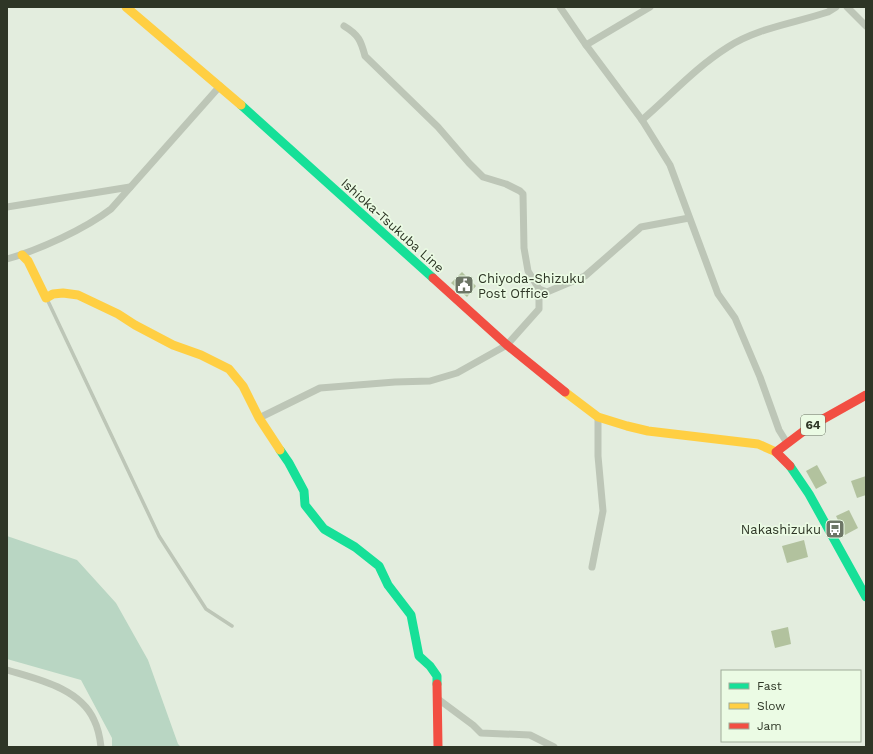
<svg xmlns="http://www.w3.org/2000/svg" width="873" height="754" font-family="'Work Sans',sans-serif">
	<rect width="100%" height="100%" fill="#e3edde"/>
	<polygon fill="#b9d6c3" points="7,536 77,560 116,603 148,660 178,744 181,747 112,747 112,738 81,680 7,659"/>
	<g fill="#b2c29e">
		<polygon points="462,272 476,286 467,297 451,283"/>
		<polygon points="817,465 827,483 816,489 806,471"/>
		<polygon points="866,476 866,495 857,498 851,481"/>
		<polygon points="849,510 858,528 845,535 836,516"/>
		<polygon points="804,540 808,557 787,563 782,546"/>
		<polygon points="788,627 791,644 775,648 771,631"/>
	</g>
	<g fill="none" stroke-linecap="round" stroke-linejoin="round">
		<polyline stroke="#bdc6b7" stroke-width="3.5" points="47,299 159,536 206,609 232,626"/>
		<g stroke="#bdc6b7" stroke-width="7">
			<polyline points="560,7 586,45 642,120 670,165 718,294 735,318 760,377 779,430 787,443"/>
			<polyline points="847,7 866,26"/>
			<polyline points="586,45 650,7"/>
			<path d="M642,120C670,96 696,67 728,47C757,28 795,23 828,12L836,7"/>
			<polyline points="7,207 130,187"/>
			<path d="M7,259C39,250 85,229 111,209L220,86"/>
			<polyline points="539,289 547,292 585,276 641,227 689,218"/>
			<path d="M259,418L320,388L395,382L430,381L457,373L507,345L539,309V289L528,271L524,248L523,194L520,191L506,184L483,177L469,163L438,127L365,56C361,41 359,35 344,26"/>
			<polyline points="592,567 603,511 598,456 598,417"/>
			<path d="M7,670C37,679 80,688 94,720C98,728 100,738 101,747"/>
			<polyline points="438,699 473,725 481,733 530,735 554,747"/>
		</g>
		<g stroke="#16e098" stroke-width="9">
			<polyline points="241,105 433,278"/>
			<polyline points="280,450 289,463 304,491 305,505 324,529 355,547 379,566 388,585 411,615 419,656 430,666 437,676 437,684"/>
			<polyline points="790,466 809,494 866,597"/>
		</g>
		<g stroke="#ffcf43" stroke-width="9">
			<polyline points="126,7 241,105"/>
			<polyline points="22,255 28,261 46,298 53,294 63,293 78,295 118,314 135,325 173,345 201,355 229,369 243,386 259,418 280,450"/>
			<polyline points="565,392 598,417 627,426 648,431 758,444 776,452"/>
		</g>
		<g stroke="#f24e42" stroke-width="9">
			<polyline points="433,278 507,345 565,392"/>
			<polyline points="790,466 776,452 809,427 866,395"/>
			<polyline points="437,684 438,747"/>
		</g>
	</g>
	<defs>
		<symbol id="civic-square" viewBox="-11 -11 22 22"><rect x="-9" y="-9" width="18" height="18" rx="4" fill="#6d7666" stroke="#ebfbe4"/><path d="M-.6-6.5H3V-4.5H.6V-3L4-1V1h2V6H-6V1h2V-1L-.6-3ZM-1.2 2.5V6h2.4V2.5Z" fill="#fff"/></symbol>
		<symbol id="bus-square" viewBox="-11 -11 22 22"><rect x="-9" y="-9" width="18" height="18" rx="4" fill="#6d7666" stroke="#ebfbe4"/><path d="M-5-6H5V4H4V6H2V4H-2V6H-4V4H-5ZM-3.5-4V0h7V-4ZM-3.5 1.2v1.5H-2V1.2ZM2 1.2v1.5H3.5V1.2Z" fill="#fff"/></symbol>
	</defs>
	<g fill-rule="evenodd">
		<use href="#civic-square" x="453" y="274" width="22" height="22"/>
		<use href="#bus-square" x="824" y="518" width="22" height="22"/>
	</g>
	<g text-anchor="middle" stroke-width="3.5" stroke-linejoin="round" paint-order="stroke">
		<rect fill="#ebfbe4" stroke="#67715f" stroke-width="1" x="801" y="415" width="24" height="20" rx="3"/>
		<g font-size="12" font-weight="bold" fill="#2e3626">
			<text x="813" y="429">64</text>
		</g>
		<g font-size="13" fill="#2e3626" stroke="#ebfbe4">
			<text transform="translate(393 225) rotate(42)" y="5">Ishioka-Tsukuba Line</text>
		</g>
		<g font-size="13" fill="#2e3626" stroke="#ebfbe4" text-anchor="start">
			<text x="478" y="283">Chiyoda-Shizuku<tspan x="478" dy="15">Post Office</tspan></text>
			<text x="821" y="534" text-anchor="end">Nakashizuku</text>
		</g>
	</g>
	<rect width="873" height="754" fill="none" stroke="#2e3626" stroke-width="16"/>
	<rect x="721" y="670" width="140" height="72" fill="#ebfbe4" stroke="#9fac98"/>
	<rect x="729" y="683" width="20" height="6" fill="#16e098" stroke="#9fac98"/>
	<text x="757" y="690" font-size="12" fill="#2e3626">Fast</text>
	<rect x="729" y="703" width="20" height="6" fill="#ffcf43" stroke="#9fac98"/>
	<text x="757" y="710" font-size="12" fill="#2e3626">Slow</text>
	<rect x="729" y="723" width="20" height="6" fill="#f24e42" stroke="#9fac98"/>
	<text x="757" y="730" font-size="12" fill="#2e3626">Jam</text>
</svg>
